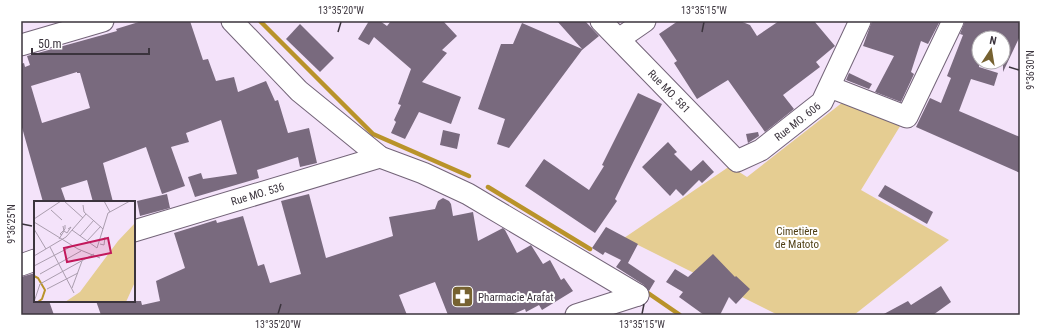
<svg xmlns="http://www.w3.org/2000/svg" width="1041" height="336" font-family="'Roboto Condensed',sans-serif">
	<rect width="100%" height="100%" fill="#f4e3fa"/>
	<polygon fill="#e5cd92" points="843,102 902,123 861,190 949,240 854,315 778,315 624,238 730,166 747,177"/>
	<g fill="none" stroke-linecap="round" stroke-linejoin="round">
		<g stroke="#b9932a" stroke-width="4.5">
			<polyline points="260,21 373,134 469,176"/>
			<polyline points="488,187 590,249"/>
			<polyline points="648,293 680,315"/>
		</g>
	</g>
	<g fill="#796a7e" fill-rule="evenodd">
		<path d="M142,21H190L203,60L208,59L216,81L234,77L238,92L266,81L275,101L278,100L288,133L309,128L317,163L300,167L298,157L257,170L259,178L195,197L188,177L201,173L203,179L237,174L221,120L186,133L189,142L171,147L185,186L162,194L146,147L103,163L113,202H93L87,180L61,188L66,202H43L21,124V64L24,63L25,67L30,65L27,56L117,31L116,29ZM77,72V73H80L90,108L42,123L31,86Z"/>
		<polygon points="369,21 380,21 387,26 391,21 443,21 457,36 442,50 447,53 422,82 461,97 451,124 419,112 405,139 391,133 396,122 394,120 401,105 398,104 411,69 374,37 369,45 358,39"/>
		<polygon points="557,21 585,21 599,36 582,50 509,148 497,144 505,119 478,109 501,44 513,44 522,23 582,49"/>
		<polygon points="678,21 740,21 750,25 757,36 779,21 814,21 835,46 816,62 820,67 783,95 794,109 765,132 728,80 697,99 674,63 677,61 659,34"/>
		<polygon points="872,21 940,21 928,44 921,41 911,72 914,74 901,102 875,92 894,56 863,46"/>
		<polygon points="965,21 1020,21 1020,36 1003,72 1003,38 979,38 979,67 998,73 994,86 971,79 959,111 1020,137 1020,173 916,127 930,98 941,103 951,78 947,76 963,35 960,34"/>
		<polygon points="300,24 334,58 320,72 286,39"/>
		<polygon points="849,73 872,84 869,89 846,80"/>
		<polygon points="638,93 662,104 615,199 617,201 595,233 525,186 544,159 589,190 604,166 602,165"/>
		<polygon points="443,130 460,134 457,149 440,145"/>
		<polygon points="758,132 759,136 748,143 746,134"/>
		<polygon points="668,142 677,152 674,154 691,171 703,160 714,172 702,183 699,180 683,196 676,189 670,196 642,167"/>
		<polygon points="885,185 933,212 927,224 878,196"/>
		<polygon points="167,194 170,208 140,216 137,201"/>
		<polygon points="309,194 326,258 393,236 389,217 435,209 438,201 443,198 449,201 451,204 453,216 473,212 478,241 503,228 505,230 517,253 531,245 543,264 550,260 561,280 564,278 573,291 542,310 539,305 526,312 525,309 511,315 448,315 435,282 399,295 407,315 101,315 96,301 141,301 142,305 160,301 156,281 185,268 174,233 216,220 217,223 243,216 258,266 264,264 270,283 301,274 281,201"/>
		<polygon points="606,227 638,244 628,263 655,281 649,291 644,285 616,267 621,260 605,252 603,255 592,248"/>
		<polygon points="713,254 735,277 736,276 750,289 736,304 729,297 720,315 704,315 679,297 683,292 666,282 675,269 688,277"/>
		<polygon points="35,273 35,301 49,301 54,315 21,315 21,277"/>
		<polygon points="941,286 951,302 933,315 882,315 908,301 911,305"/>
	</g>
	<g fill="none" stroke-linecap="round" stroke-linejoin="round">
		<defs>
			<g id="minor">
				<polyline points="232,21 299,91 380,157 423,173 468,194 638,295"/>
				<path id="s1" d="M601,21L737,161L761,150L822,102L860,21"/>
				<polyline points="619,39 645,21"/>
				<polyline points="21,45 103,21"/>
				<polyline points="830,87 907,117 953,21"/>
				<path id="s2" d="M134,231L380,157"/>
				<polyline points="21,265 35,260"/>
				<polyline points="576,315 638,295"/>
			</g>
		</defs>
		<use href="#minor" stroke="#736478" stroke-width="23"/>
		<use href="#minor" stroke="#fff" stroke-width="21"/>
	</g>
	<path fill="none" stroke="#3b343d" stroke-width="1.5" d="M338,32L341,22M702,32L704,22M1009,67L1019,70M22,224L32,226M278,314L281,304M642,314L644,304"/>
	<defs>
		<symbol id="pharmacy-square" viewBox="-11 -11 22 22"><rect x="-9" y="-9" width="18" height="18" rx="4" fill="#766231" stroke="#fff"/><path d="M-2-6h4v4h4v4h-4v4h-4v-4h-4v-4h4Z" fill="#fff"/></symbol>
	</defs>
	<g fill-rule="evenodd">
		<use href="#pharmacy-square" x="450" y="284" width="25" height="25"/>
	</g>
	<g text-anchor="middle" stroke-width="4" stroke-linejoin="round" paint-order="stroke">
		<g font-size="11" fill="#3b343d" stroke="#fff">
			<text dy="4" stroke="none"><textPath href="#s1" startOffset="98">Rue MO. 581</textPath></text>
			<text dy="4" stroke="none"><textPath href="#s1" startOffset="268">Rue MO. 606</textPath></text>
			<text dy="4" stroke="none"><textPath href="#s2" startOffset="129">Rue MO. 536</textPath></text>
		</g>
		<g font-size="11" fill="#4f3f15" stroke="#fff">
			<text x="797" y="235">Cimetière<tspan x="797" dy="13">de Matoto</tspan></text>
		</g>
		<g font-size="11" fill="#3b343d" stroke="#fff" text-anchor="start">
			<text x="478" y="301">Pharmacie Arafat</text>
		</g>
	</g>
	<g transform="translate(34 201)">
		<rect width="101" height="101" fill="#f4e3fa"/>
		<path d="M101,22V81L92,101H31L46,91L84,40Z" fill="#e5cd92"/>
		<path fill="none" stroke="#b9932a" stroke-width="2" d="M0,75L4,77L11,89L8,98L4,101"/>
		<path fill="none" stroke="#aa9dae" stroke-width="1" d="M30,0L49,17M70,0L76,11M49,4L50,11L69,28M17,9L28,19M0,18L27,0M0,21L44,48L66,57M0,28L12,48M38,29L63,47L74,12L96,0M30,30L33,32L37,26L34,28M28,34L26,33L31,28V24M46,35L60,19M25,38L30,30L29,25M53,40L67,25M66,43L70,44L71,36M16,46L40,92M0,55L32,36L52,13M0,65L38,45M6,73L47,50M38,87L48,60M13,88L44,72M0,101L6,83L60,53"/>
		<path fill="#c2185b" fill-opacity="0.15" stroke="#c2185b" stroke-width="2" d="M74,37L77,52L33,61L30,47Z"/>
		<rect width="101" height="101" fill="none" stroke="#3b343d" stroke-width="2"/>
	</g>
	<rect width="1041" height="336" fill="none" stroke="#ffffff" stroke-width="44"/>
	<g transform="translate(991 50) rotate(12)"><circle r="19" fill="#ffffff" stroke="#b1aeb1"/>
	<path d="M0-3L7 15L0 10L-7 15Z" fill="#766231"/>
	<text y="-6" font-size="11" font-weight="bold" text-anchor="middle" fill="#3b343d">N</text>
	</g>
	<path d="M32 48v6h117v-6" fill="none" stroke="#3b343d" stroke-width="2"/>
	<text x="38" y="48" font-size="12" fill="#3b343d" stroke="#ffffff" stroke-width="3" paint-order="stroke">50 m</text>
	<rect x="22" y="22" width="997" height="292" fill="none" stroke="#3b343d" stroke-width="1.5"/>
	<g font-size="10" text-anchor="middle" fill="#3b343d">
		<text x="341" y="14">13°35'20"W</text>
		<text x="704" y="14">13°35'15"W</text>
		<text transform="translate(1030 70) rotate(-90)" y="4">9°36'30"N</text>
		<text transform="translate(11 224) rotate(-90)" y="4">9°36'25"N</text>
		<text x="278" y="328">13°35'20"W</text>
		<text x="642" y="328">13°35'15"W</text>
	</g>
</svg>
